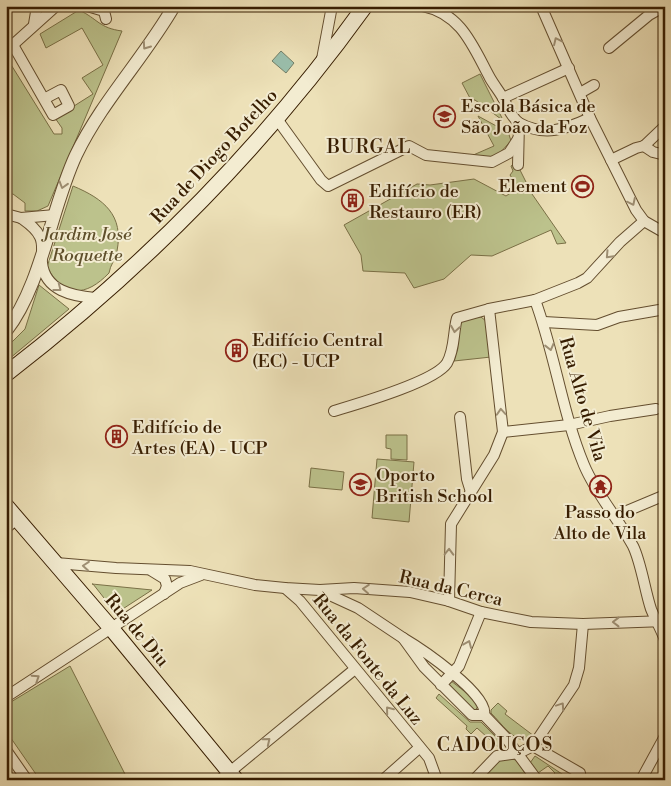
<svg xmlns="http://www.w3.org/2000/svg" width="671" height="786" font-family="'Libre Bodoni',serif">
	<rect width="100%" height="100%" fill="#ede1b8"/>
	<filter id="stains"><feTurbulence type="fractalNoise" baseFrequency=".004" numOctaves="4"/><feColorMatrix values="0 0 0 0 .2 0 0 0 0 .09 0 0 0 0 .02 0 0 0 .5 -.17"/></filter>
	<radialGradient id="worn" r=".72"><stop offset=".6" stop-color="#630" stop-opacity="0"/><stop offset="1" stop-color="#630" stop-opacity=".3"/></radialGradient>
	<g fill="#bcc28c" stroke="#7a7046">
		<path d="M79,10C98,19 99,28 122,31L48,206L37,211H25V203L13,194H6V66L10,63L54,134H62V128L55,118L93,94L82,78L103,65L82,28L46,48L40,34Z"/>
		<polygon points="480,74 502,118 501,119 475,100 471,100 462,83"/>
		<polygon points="478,116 500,128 507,128 511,141 494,159 471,156 494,146"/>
		<polygon points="514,164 520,170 532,194 566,243 557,244 551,230 492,256 471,255 444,279 414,288 405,273 363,271 361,255 344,225 417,184 430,185 474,179 506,196 518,188 510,175 513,171 511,166"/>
		<path d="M73,186C104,199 124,215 117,251C116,259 110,265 109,273C86,297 64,298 47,267Z"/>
		<polygon points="39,285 69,309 9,359 6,356 6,348 25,329"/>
		<polygon points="472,317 481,317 486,321 491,357 454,361 459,327 463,320"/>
		<polygon points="386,435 407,435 407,460 391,459 391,449 386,448"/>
		<polygon points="377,459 414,462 409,522 372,518"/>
		<polygon points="311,468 344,472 342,490 309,487"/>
		<polygon points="93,584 92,584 152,590 118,612 115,612"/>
		<polygon points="70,666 128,780 40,780 6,731 6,705"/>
		<polygon points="451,681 472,697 478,706 475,711 468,707 448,685"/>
		<polygon points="439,694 470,722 481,722 501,742 500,747 497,746 477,728 471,734 466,729 467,726 436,698"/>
		<path d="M498,703L507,711L505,714L534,736L527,741C511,739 502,724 491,713V710Z"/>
		<polygon points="535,756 571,780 548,780 555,773 548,766 538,773 544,778 541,780 530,763"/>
		<polygon points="507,758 516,760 530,780 479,780 497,760"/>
	</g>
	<polygon fill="#9abeab" stroke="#727e67" points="281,51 294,63 286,73 272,61"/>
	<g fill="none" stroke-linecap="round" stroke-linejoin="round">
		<defs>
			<g id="minor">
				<polyline points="87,6 104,11 106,19"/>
				<path d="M423,6C462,14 473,47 490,78C494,85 499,91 503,98C508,107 510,116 519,123L518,165"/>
				<polyline points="541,6 590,118 636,210 644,221 665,233"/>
				<polyline points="34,24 37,6"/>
				<polyline points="13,45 53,115 69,106 61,90 44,99"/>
				<polyline points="609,48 649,15 665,6"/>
				<polyline points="6,51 56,6"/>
				<polyline points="322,59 332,6"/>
				<polyline points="580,93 594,85"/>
				<polyline points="503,98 569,68"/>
				<polyline points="277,119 321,180 328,186 409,146 426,155 492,162 509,153 518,139"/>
				<path d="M519,123C545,137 566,129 590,118"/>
				<polyline points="644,146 665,126"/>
				<polyline points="644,146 653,152 665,155"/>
				<polyline points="611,160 636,148 644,146"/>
				<polyline points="6,214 21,218 55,215"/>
				<path d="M21,218C28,223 36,228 40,237C44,245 41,254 42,263C45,291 73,296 95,298"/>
				<path d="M535,300C555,354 562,412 584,465C596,494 618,518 633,546C641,562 645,591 651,609C655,619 661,629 665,640"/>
				<polyline points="544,322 597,325 619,317 665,309"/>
				<path d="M334,411C357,404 435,382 447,363C455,349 453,332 457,318L489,309L535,300L578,283L587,278L620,242L644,221"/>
				<polyline points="460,417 467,479 471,492"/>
				<polyline points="503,432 569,425 610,416 656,409"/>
				<polyline points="615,516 665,495"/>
				<polyline points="6,528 17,519"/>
				<polyline points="56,563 116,568 190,571 255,585 285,588 320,590 354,588 410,592 449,601 481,612 531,622 583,624 665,621"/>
				<polyline points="152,571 165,579 167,586 164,594"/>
				<polyline points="285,588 300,601 429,758 437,780"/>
				<polyline points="321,591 358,608 403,638"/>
				<polyline points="449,601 451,524 494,455 503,432 489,309"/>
				<path d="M403,638C420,648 490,695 484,715H472L424,667Z"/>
				<polyline points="441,685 459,666 481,612"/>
				<polyline points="6,697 180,583 201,575"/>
				<polyline points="484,715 506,738 537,780"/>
				<polyline points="533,746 574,685 579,668 583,624"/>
				<polyline points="6,750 27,780"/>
				<polyline points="220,780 355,669"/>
				<polyline points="383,780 419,748"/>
				<polyline points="474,780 497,756 519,753 533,746 580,773 581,780"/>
				<polyline points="641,780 665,736"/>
			</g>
			<path id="tertiary" d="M6,331C42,285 51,208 76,155C102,101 144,58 174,6"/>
			<g id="secondary">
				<path d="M6,374C142,269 265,145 365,6"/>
				<polyline points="6,506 111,628 236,780"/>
			</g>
		</defs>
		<use href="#minor" stroke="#644e2f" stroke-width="12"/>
		<use href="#tertiary" stroke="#644e2f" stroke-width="14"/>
		<use href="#secondary" stroke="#371d01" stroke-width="17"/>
		<use href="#minor" stroke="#f3ecd1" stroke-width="10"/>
		<use href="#tertiary" stroke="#f3ecd1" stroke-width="12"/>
		<use href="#secondary" stroke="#f3ecd1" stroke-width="15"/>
	</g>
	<defs><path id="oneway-chevron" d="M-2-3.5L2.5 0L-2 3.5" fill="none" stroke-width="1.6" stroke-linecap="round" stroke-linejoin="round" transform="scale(1.25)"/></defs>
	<g stroke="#9e8f73">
		<use href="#oneway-chevron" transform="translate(557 41) rotate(-115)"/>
		<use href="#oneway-chevron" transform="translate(146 46) rotate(125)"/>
		<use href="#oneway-chevron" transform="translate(63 185) rotate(107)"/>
		<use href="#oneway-chevron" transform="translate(632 202) rotate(64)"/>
		<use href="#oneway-chevron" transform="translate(609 255) rotate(133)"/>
		<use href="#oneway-chevron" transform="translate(58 288) rotate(38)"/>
		<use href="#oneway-chevron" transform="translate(455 329) rotate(99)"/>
		<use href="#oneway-chevron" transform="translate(550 347) rotate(76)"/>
		<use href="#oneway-chevron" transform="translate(501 412) rotate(-94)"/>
		<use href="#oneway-chevron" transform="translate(449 552) rotate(-89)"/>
		<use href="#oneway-chevron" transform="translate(86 566) rotate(-175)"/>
		<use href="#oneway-chevron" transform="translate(366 589) rotate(-176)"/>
		<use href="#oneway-chevron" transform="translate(616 622) rotate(-180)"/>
		<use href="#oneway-chevron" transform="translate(468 644) rotate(-67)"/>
		<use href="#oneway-chevron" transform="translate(36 678) rotate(-33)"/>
		<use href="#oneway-chevron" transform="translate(561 706) rotate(-56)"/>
		<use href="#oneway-chevron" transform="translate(389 710) rotate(-129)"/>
		<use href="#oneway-chevron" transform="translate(267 741) rotate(-39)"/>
	</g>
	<defs>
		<symbol id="school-ring" viewBox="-11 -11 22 22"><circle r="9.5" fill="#f3ecd1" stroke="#8f2418" stroke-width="1.5"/><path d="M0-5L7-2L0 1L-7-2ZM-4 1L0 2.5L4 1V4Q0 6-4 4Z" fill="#8f2418"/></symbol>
		<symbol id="stadium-ring" viewBox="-11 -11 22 22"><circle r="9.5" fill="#f3ecd1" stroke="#8f2418" stroke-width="1.5"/><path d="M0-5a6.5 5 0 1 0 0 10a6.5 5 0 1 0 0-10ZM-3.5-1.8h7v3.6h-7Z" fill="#8f2418"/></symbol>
		<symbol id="building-ring" viewBox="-11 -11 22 22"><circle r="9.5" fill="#f3ecd1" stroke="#8f2418" stroke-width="1.5"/><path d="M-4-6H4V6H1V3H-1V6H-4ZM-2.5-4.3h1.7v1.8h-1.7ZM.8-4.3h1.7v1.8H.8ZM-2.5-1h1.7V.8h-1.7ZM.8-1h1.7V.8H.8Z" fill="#8f2418"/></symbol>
		<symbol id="temple-ring" viewBox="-11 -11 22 22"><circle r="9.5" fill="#f3ecd1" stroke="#8f2418" stroke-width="1.5"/><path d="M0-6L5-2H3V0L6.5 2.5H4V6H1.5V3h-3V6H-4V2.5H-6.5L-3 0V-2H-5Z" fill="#8f2418"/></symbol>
	</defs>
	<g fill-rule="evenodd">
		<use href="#school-ring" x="432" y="104" width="25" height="25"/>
		<use href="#stadium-ring" x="570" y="174" width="25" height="25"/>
		<use href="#building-ring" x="340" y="188" width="25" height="25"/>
		<use href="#building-ring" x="224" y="338" width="25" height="25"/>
		<use href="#building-ring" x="104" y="424" width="25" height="25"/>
		<use href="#school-ring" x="348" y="472" width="25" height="25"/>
		<use href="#temple-ring" x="588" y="474" width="25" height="25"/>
	</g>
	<g text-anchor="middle" stroke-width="4" stroke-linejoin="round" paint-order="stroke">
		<g font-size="18" fill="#371d01" stroke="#f3ecd1" text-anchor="start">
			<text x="461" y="112">Escola Básica de<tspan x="461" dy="21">São João da Foz</tspan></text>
			<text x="567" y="192" text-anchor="end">Element</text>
			<text x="369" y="197">Edifício de<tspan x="369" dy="21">Restauro (ER)</tspan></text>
			<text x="252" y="346">Edifício Central<tspan x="252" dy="21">(EC) - UCP</tspan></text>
			<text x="132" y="433">Edifício de<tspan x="132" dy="21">Artes (EA) - UCP</tspan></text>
			<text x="376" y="481">Oporto<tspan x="376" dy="21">British School</tspan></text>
			<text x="600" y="518" text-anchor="middle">Passo do<tspan x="600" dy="21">Alto de Vila</tspan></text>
		</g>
		<g font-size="18" fill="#371d01" stroke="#f3ecd1">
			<text transform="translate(214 156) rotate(-47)" y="6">Rua de Diogo Botelho</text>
			<text transform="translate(583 399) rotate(74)" y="6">Rua Alto de Vila</text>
			<text transform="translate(451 588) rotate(13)" y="6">Rua da Cerca</text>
			<text transform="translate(137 630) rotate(50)" y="6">Rua de Diu</text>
			<text transform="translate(368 659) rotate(51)" y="6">Rua da Fonte da Luz</text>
		</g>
		<g font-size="18" font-style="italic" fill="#5f4f2b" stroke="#f3ecd1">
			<text x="87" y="240">Jardim José<tspan x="87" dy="21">Roquette</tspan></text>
		</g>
		<g font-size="19" letter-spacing="1" fill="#371d01" stroke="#f3ecd1">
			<text x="369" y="153">BURGAL</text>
			<text x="495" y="751">CADOUÇOS</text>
		</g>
	</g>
	<rect width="671" height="786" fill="none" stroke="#ede1b8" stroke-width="25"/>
	<rect x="8" y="8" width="656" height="771" fill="none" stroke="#371d01" stroke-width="2.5"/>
	<rect x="12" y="12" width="646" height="761" fill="none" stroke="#371d01"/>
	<rect width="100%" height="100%" filter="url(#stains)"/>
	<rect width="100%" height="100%" fill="url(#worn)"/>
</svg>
